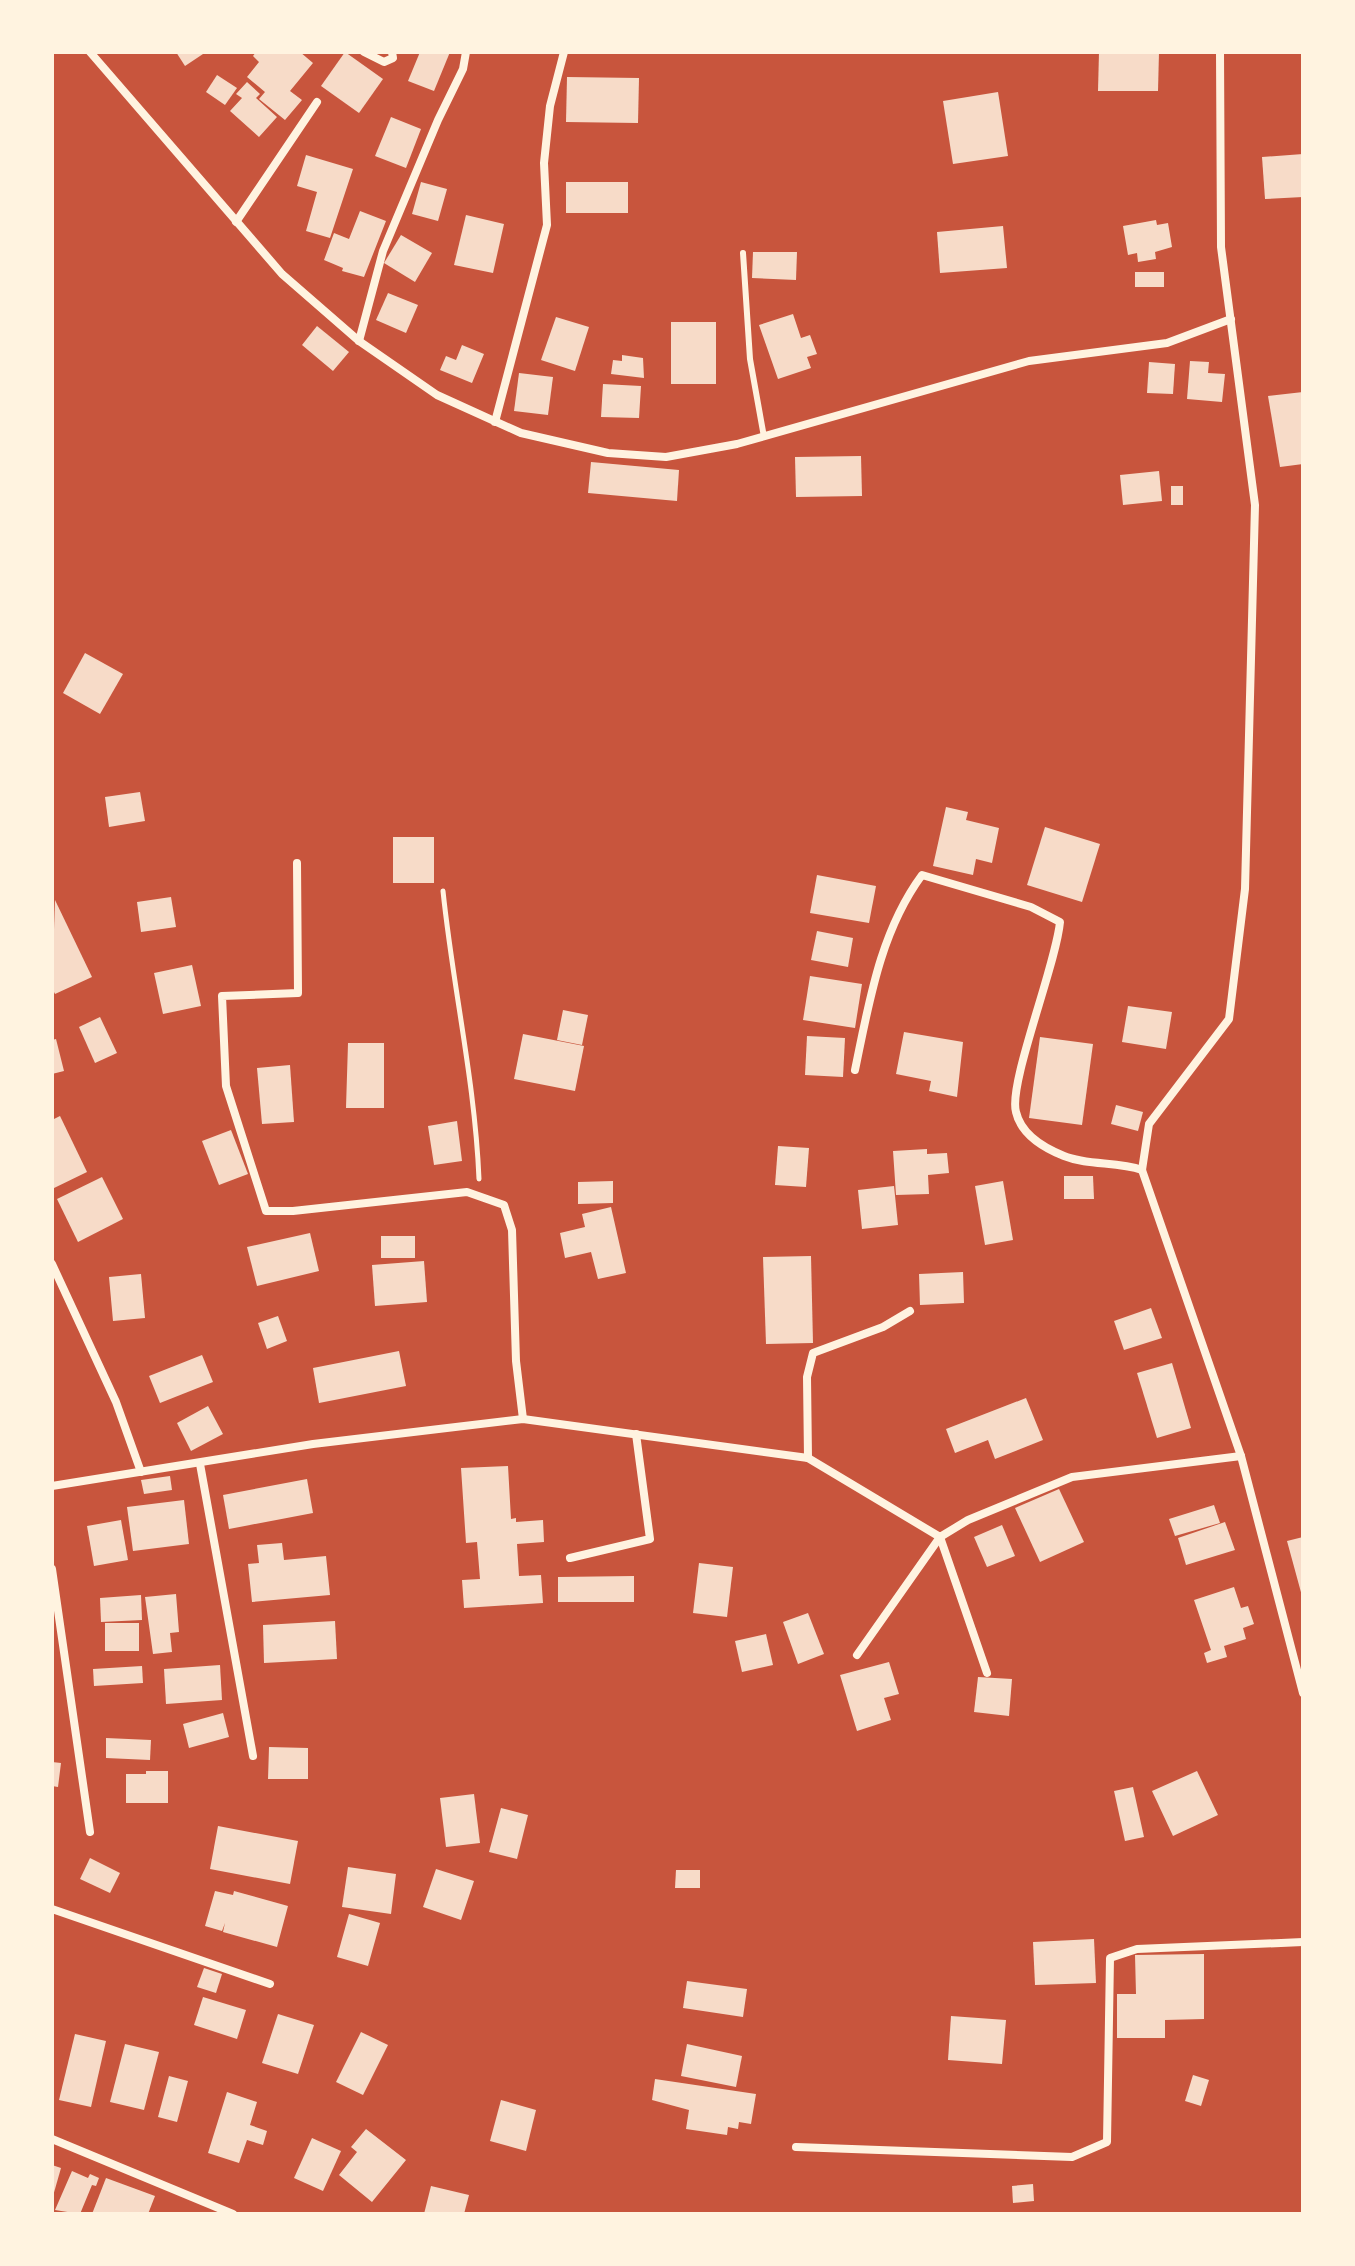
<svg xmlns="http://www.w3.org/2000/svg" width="1355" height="2266" font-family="'Fira Sans Condensed',sans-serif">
	<rect width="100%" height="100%" fill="#c8553d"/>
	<g fill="#f7dbc8">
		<polygon points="176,52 206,52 185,66"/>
		<polygon points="256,52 300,52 313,63 290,91 302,100 285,120 259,99 265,92 247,77 259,62 253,56"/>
		<polygon points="345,52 383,79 359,113 321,86"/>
		<polygon points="420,52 450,52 434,91 408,81"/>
		<polygon points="1099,52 1159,52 1158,91 1098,91"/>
		<polygon points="217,75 237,88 225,105 206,92"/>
		<polygon points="567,77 639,78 638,123 566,122"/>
		<polygon points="247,82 260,94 256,98 277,117 259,137 230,111 242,98 236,94"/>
		<polygon points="998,92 1008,156 953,164 943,101"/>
		<polygon points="391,117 421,129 406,168 375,156"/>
		<polygon points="1303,154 1303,197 1265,199 1262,157"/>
		<polygon points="306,155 353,169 330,238 306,231 317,192 297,186"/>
		<polygon points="421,182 447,189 438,221 412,214"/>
		<rect x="566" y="182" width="62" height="31"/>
		<polygon points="360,211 386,221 364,277 342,271 343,268 324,260 334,233 349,239"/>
		<polygon points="466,215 504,224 493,273 454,265"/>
		<polygon points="1156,220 1157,225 1168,223 1172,247 1155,252 1156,259 1138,262 1137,253 1128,255 1123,226"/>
		<polygon points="1003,226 1007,268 940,273 937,232"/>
		<polygon points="401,235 432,253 415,282 384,263"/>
		<polygon points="753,252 797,252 796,280 752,278"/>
		<rect x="1135" y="272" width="29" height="15"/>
		<polygon points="388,293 418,305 406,333 376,320"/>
		<polygon points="793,314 801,338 810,335 817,354 807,357 811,368 778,379 759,325"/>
		<polygon points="556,317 589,327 575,371 541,360"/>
		<rect x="671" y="322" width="45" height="62"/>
		<polygon points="317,326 349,352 333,371 302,345"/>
		<polygon points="462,345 484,354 472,383 440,370 446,356 456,360"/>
		<polygon points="622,355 643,358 644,378 611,374 613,360 622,361"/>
		<polygon points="1190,361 1209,362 1208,373 1225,374 1222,402 1187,399"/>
		<polygon points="1149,362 1175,364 1173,394 1147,393"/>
		<polygon points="519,373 553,377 548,415 514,411"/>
		<polygon points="603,384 641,386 639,418 601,417"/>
		<polygon points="1303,392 1303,464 1280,467 1268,396"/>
		<polygon points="861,456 862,496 796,497 795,457"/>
		<polygon points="591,462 679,470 677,501 588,493"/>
		<polygon points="1159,471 1162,501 1123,505 1120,475"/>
		<rect x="1171" y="486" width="12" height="19"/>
		<polygon points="85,653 123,674 100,714 63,693"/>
		<polygon points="140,792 145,821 109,827 105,797"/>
		<polygon points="946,807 968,812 966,820 999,828 992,863 976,859 973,875 933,866"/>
		<polygon points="1045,827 1100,844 1082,902 1027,885"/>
		<rect x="393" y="837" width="41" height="46"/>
		<polygon points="817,875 876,886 869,923 810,913"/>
		<polygon points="171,897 176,927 141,932 137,902"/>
		<polygon points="55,900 92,977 55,994 52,988"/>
		<polygon points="817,931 853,938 848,967 811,960"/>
		<polygon points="192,965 201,1006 163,1014 154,973"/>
		<polygon points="810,976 862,984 855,1028 803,1020"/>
		<polygon points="1128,1006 1172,1012 1166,1049 1122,1042"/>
		<polygon points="563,1010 588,1015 582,1045 557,1040"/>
		<polygon points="100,1017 117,1053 95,1063 79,1027"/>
		<polygon points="904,1032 963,1042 957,1097 929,1091 931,1081 896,1074"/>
		<polygon points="523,1034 584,1046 575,1091 514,1079"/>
		<polygon points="807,1036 845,1038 843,1077 805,1075"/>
		<polygon points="1040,1037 1093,1044 1082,1125 1029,1118"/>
		<polygon points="56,1039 64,1071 52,1074 52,1040"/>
		<polygon points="348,1043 384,1043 384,1108 346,1108"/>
		<polygon points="290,1065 294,1122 262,1124 257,1068"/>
		<polygon points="1116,1105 1143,1112 1138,1131 1111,1124"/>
		<polygon points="60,1116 87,1172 52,1189 52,1120"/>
		<polygon points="457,1121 462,1161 434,1165 428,1126"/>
		<polygon points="231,1130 248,1174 219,1185 202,1141"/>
		<polygon points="778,1146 809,1148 806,1187 775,1185"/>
		<polygon points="927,1149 927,1154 947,1153 949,1173 928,1175 929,1194 896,1195 893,1151"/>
		<polygon points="1064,1176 1093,1176 1094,1199 1064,1199"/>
		<polygon points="102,1177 123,1219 78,1242 57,1199"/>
		<polygon points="613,1181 613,1203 578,1204 578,1182"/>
		<polygon points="1003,1181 1013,1240 985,1245 975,1186"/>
		<polygon points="894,1186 898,1225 862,1229 858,1190"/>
		<polygon points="611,1207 626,1273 598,1279 591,1252 565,1258 560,1233 585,1227 582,1214"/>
		<polygon points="310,1233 319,1271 257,1286 247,1247"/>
		<rect x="381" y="1236" width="34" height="22"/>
		<polygon points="811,1256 813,1343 766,1344 763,1257"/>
		<polygon points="424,1261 427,1302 375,1306 372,1265"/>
		<polygon points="963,1272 964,1303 920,1305 919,1274"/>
		<polygon points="141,1274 145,1318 113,1321 109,1277"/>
		<polygon points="1151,1308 1162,1338 1124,1350 1114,1321"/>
		<polygon points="278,1316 287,1341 267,1349 258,1323"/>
		<polygon points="399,1351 406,1386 319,1403 313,1368"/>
		<polygon points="202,1355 213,1382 160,1403 149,1376"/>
		<polygon points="1172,1363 1191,1428 1157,1438 1137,1373"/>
		<polygon points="1026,1398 1043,1440 995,1459 988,1440 955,1453 946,1429"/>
		<polygon points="208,1406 223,1434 191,1451 177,1423"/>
		<polygon points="508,1466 511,1519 516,1518 516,1522 543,1520 544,1542 517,1544 519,1576 541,1575 543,1603 464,1608 462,1580 480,1579 477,1542 466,1543 461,1468"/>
		<polygon points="170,1476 172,1490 144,1494 141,1480"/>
		<polygon points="307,1479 313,1513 229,1529 223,1495"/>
		<polygon points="1059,1489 1084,1542 1040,1562 1015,1508"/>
		<polygon points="184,1500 189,1544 133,1551 127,1507"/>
		<polygon points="1214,1505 1220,1523 1175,1536 1169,1519"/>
		<polygon points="121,1520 128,1560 94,1566 87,1526"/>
		<polygon points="1225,1522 1235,1550 1186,1565 1178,1538"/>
		<polygon points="1002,1525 1015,1556 987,1567 974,1537"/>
		<polygon points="1303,1537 1303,1596 1302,1596 1287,1541"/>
		<polygon points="282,1543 284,1560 326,1556 330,1595 252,1602 248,1564 259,1563 257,1545"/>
		<polygon points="699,1563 733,1567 727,1617 693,1613"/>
		<polygon points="634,1576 634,1602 558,1602 558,1577"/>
		<polygon points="1234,1587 1241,1608 1248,1606 1254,1624 1243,1628 1246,1639 1224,1646 1227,1657 1207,1663 1204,1653 1211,1650 1194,1600"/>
		<polygon points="176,1594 179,1632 170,1633 172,1652 153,1654 145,1597"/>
		<polygon points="141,1595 142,1620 101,1622 100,1598"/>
		<polygon points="808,1613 824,1654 798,1664 783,1622"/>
		<polygon points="335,1621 337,1659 264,1663 263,1625"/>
		<rect x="105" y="1623" width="34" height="28"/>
		<polygon points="766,1634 773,1665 742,1672 735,1641"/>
		<polygon points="889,1662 899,1694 884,1698 891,1720 857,1731 840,1675"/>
		<polygon points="220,1665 222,1700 166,1704 164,1669"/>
		<polygon points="142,1666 143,1683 94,1686 93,1669"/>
		<polygon points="978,1677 1012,1679 1009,1716 974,1712"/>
		<polygon points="223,1713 229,1737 189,1748 183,1724"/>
		<polygon points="106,1738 151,1740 150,1760 106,1758"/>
		<polygon points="269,1747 308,1748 308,1779 268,1779"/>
		<polygon points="52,1762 61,1763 58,1787 52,1786"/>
		<polygon points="146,1771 168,1771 168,1803 126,1803 126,1774 146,1774"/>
		<polygon points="1197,1771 1218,1815 1173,1836 1152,1791"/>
		<polygon points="1133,1787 1144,1837 1125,1841 1114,1791"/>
		<polygon points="474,1794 480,1843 446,1847 440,1798"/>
		<polygon points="501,1808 528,1815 517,1859 489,1852"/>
		<polygon points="218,1826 298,1841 290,1884 210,1869"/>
		<polygon points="90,1858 120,1873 110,1893 80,1879"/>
		<polygon points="348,1867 396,1874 391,1914 342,1907"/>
		<polygon points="436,1869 474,1881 461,1920 423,1907"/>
		<polygon points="676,1870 700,1870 700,1888 675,1888"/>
		<polygon points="215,1891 233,1895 234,1891 288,1906 277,1947 223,1932 225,1923 222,1931 205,1926"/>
		<polygon points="349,1914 380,1923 368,1966 337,1957"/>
		<polygon points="1094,1939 1096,1983 1035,1985 1033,1942"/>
		<polygon points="1204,1954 1204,2019 1165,2020 1165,2038 1117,2038 1117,1994 1136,1994 1135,1955"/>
		<polygon points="204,1968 222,1974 216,1993 197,1987"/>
		<polygon points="687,1981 747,1989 743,2017 683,2008"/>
		<polygon points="203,1997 246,2010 237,2039 194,2025"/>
		<polygon points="278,2014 314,2025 298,2074 262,2063"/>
		<polygon points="951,2016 1006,2020 1002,2064 948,2060"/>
		<polygon points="361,2032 388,2045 363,2095 336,2082"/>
		<polygon points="75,2034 106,2041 91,2107 59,2100"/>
		<polygon points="125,2044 159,2052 144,2110 110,2102"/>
		<polygon points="687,2044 742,2056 736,2087 681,2076"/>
		<polygon points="1193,2075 1209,2080 1201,2106 1185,2101"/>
		<polygon points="169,2076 188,2081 177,2122 158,2117"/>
		<polygon points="655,2079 756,2094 751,2124 739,2122 738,2129 728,2127 727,2135 686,2129 689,2110 652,2100"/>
		<polygon points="227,2092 257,2102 250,2125 267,2131 263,2145 247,2140 239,2163 208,2153"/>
		<polygon points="501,2100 536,2110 526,2151 490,2141"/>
		<polygon points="366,2129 406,2160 372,2202 339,2175 357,2152 351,2147"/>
		<polygon points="312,2138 341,2151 323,2191 294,2178"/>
		<polygon points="52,2165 61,2168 53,2196 52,2196"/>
		<polygon points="72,2171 88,2178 90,2174 99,2178 96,2186 92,2185 80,2214 55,2210"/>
		<polygon points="106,2178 155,2196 148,2214 92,2214"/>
		<polygon points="1033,2184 1034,2201 1013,2203 1012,2186"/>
		<polygon points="431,2186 469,2195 464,2214 424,2214"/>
	</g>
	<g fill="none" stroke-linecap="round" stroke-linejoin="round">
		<path stroke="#fff3e0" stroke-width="5" d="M443,891C453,988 475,1082 479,1179"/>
		<polyline stroke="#fff3e0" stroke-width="6" points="743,253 750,359 764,437"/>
		<g stroke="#fff3e0" stroke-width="8">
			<polyline points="90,52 282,274 359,341 437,395 521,433 608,453 666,457 737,444 1029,361 1167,343 1231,319"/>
			<polyline points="364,52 384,62 393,58 392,52"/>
			<polyline points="1220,52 1221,247 1255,505 1245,889 1229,1019 1149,1124 1142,1170 1241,1456 1303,1693"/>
			<polyline points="236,222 317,102"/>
			<polyline points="359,341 383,251 438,120 463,69 466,52"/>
			<polyline points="495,422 547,225 544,163 550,106 564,52"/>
			<polyline points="297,863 298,993 222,996 226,1086 266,1211 293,1211 467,1192 504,1205 512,1230 516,1361 523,1419"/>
			<path d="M855,1070C869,1003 880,932 922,875L1031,907L1060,922C1056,965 1008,1084 1016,1112C1021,1134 1044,1148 1064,1156C1089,1166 1117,1161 1142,1170"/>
			<polyline points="52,1264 116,1402 141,1472"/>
			<polyline points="808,1458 807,1377 813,1353 883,1327 910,1311"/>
			<polyline points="200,1464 253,1756"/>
			<polyline points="52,1486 313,1444 523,1419 808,1458 940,1537 968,1520 1072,1477 1241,1456"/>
			<polyline points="940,1537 987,1673"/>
			<polyline points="570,1558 650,1539 636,1434"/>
			<polyline points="52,1569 90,1832"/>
			<polyline points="857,1655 940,1537"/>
			<polyline points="52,1909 270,1984"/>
			<polyline points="52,2139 233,2214"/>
			<polyline points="796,2147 1072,2157 1107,2142 1110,1958 1137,1949 1303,1942"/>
		</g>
	</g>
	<rect width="1355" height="2266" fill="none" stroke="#fff3e0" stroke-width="108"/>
</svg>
